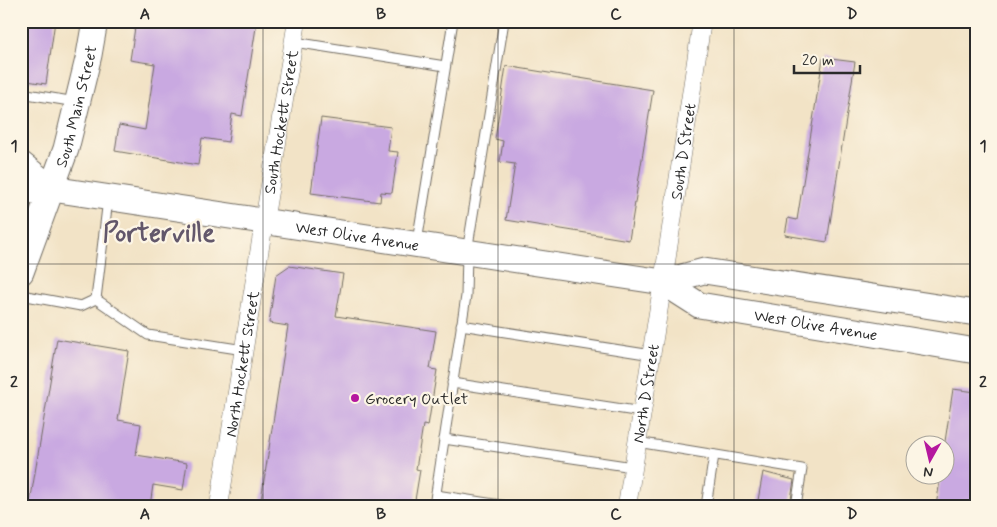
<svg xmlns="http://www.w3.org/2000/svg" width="997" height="527" font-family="Mynerve,sans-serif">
	<rect width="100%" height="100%" fill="#fcf5e5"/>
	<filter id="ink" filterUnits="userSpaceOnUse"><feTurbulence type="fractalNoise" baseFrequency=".02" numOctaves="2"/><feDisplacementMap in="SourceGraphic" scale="10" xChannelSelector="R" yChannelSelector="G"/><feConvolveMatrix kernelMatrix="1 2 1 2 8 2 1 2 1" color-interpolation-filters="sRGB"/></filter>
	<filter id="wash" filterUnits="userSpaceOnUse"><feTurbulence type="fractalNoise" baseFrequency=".0096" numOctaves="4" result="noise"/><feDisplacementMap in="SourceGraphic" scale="20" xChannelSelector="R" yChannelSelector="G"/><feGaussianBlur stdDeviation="1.12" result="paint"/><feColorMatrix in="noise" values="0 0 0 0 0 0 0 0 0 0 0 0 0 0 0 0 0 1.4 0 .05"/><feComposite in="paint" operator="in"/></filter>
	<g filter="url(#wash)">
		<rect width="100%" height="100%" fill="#f2e3c6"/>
		<g id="blocks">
			<g fill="#c9a9e1">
				<polygon points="21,21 55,21 46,84 21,80"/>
				<polygon points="136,21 257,21 242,116 232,114 228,142 202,138 198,165 115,151 119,125 145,130 155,64 130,60"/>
				<polygon points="823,58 855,62 827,242 785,235 788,218 797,220"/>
				<polygon points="506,66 653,90 629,240 506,220 515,164 500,162 503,141 495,139"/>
				<polygon points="321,118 391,127 388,151 398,152 392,193 381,192 380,202 311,193"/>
				<polygon points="289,266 343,274 336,316 436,331 430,369 437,370 428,426 423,425 416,469 420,470 414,506 260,506 288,326 269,323 276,275"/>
				<polygon points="57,339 129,351 118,420 141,424 136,455 187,463 183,490 153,485 150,506 47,506 30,503"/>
				<polygon points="953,389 976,392 976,506 936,506 941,474 944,474 944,448"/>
				<polygon points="763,472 794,480 790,506 757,506"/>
			</g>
		</g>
	</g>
	<g filter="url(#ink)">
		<use href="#blocks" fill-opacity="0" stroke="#716b61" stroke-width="1"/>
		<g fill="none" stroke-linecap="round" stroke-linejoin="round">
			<defs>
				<g id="service">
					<polyline points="294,42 445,66"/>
					<polyline points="21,93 76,102"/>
					<polyline points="417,242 453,21"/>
					<polyline points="21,295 81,306 96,299 108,199"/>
					<polyline points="96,299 148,335 244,350"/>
					<polyline points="461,325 652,355"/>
					<polyline points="452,383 642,412"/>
					<polyline points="444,439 633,467"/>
					<polyline points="637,442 802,469 796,506"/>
					<polyline points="436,495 507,506"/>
					<polyline points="434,506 466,296 467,252 504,21"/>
					<polyline points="706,506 714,455"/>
				</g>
				<g id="minor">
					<path id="s1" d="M219,506L264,222L297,21"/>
					<path id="s2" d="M627,506L663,282L702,21"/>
				</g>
				<g id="secondary">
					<polyline points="21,164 52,189"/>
					<path id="s3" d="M21,192L52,189L663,282L704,271L976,313"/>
					<path id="s4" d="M21,272L66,149L89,55L95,21"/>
					<path id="s5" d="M663,282L699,305L976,351"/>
				</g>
			</defs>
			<use href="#service" stroke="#716b61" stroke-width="11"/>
			<use href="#minor" stroke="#716b61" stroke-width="19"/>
			<use href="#secondary" stroke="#716b61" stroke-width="27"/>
			<use href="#service" stroke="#fff" stroke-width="9"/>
			<use href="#minor" stroke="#fff" stroke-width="18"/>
			<use href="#secondary" stroke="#fff" stroke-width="25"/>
		</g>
	</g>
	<path fill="none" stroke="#2b2b2b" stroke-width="1" stroke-opacity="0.55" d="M263,21V506M498,21V506M734,21V506M21,264H976"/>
	<circle fill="#b5179e" stroke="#fcf5e5" stroke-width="2" cx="355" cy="398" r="5"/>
	<g text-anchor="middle" stroke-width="4.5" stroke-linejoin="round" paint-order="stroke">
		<g font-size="16" fill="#2b2b2b" stroke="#fcf5e5">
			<text dy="6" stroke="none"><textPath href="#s4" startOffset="175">South Main Street</textPath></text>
			<text dy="6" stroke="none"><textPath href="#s1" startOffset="389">South Hockett Street</textPath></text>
			<text dy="6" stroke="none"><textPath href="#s2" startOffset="359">South D Street</textPath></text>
			<text dy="6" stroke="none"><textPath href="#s3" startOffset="340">West Olive Avenue</textPath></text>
			<text dy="6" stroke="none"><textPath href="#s5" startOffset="161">West Olive Avenue</textPath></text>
			<text dy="6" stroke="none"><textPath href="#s1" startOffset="144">North Hockett Street</textPath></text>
			<text dy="6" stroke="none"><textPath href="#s2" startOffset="114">North D Street</textPath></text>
		</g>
		<g font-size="16" fill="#2b2b2b" stroke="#fcf5e5" text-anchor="start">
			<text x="365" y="404">Grocery Outlet</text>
		</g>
		<g font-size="26" font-weight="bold" fill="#62576b" stroke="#fcf5e5">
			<text x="159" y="241">Porterville</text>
		</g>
	</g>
	<rect width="997" height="527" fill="none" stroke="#fcf5e5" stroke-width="55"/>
	<g transform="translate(930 460) rotate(188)"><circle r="24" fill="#fcf5e5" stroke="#a8a49b"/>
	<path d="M0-4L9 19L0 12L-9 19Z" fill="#b5179e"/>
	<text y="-8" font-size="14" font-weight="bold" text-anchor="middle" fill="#2b2b2b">N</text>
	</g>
	<path d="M794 65v8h66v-8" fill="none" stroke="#2b2b2b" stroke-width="2.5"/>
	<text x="802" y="65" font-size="15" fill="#2b2b2b" stroke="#fcf5e5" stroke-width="4" paint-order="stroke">20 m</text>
	<rect x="28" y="28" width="942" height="472" fill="none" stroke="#2b2b2b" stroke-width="2"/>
	<g font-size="16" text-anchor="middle" font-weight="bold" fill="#2b2b2b">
		<text x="145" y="19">A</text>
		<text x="381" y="19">B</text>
		<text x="616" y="19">C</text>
		<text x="852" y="19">D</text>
		<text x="14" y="151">1</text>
		<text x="983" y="151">1</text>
		<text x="14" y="387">2</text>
		<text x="983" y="387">2</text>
		<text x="145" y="519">A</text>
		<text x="381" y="519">B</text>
		<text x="616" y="519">C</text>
		<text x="852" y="519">D</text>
	</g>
</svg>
